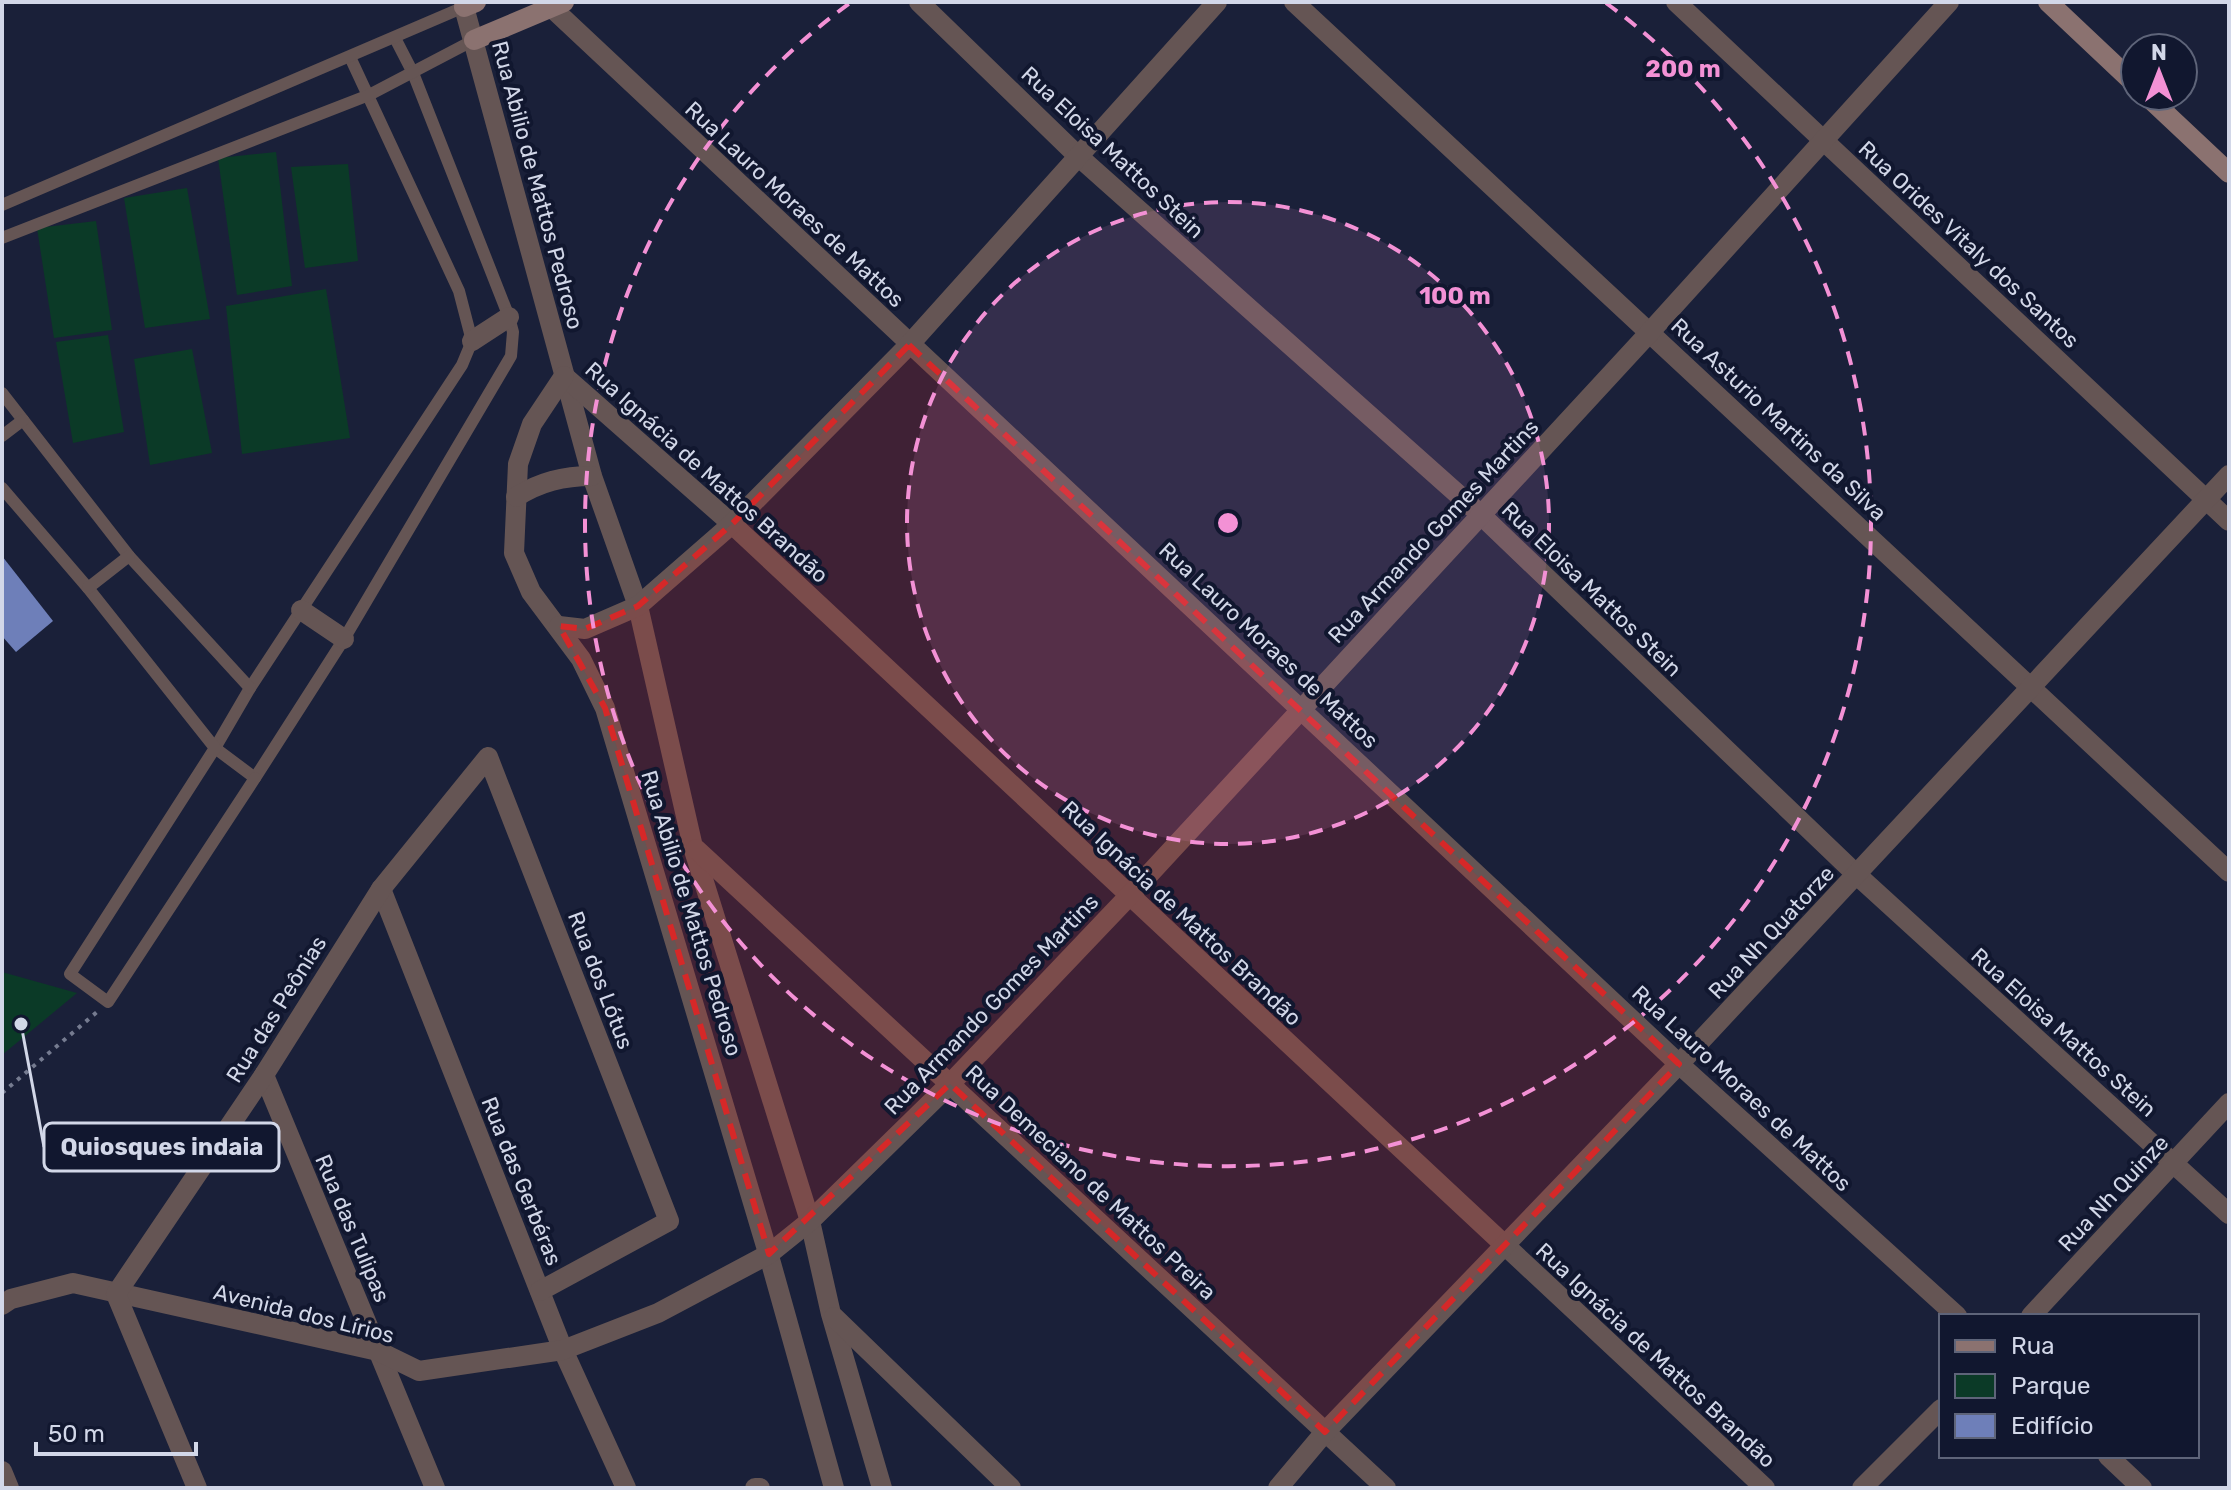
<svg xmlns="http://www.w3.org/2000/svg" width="2231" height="1490" font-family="Rubik,sans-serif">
	<rect width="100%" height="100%" fill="#1a2039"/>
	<g fill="#0b3a27">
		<polygon points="276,152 292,286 237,295 218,158"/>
		<polygon points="348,164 358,261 305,268 291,167"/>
		<polygon points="187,188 210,319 145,328 124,198"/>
		<polygon points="96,221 112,330 54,338 37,228"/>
		<polygon points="326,289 350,438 242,454 226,306"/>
		<polygon points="108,335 124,432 73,443 56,342"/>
		<polygon points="192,349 212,453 150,465 134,359"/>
		<polygon points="2,972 77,993 2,1055"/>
	</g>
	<polygon fill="#6e7fb9" points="2,556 53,621 16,652 2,636"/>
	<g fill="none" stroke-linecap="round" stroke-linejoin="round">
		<polyline stroke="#757b90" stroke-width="4" stroke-dasharray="4 6" stroke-linecap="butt" points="2,1093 97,1012"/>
		<g stroke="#655554" stroke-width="12">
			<polyline points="350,57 459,291 472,341 462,365 250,688 215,748 255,778 344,639 511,356 513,332 509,317 413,73 395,38"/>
			<polyline points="2,205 464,7"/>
			<polyline points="2,238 369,95 474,40"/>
			<polyline points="2,393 129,556 250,688"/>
			<polyline points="2,436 23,420"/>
			<polyline points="2,488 88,588 215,748 70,974 108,1002 255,778"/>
			<polyline points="88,588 129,556"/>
		</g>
		<g stroke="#655554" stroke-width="20">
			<polyline points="919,2 1078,156 1480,514 1857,875 2229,1214"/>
			<polyline points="1294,2 2229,872"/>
			<polyline points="1676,2 2229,521"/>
			<polyline points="464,7 592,476 638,606 693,847 810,1221 831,1314 882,1488"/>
			<polyline points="551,7 1679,1064 1957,1316"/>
			<polyline points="472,341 509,317"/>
			<polyline points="564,376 732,524 1765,1488"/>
			<polyline points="564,376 532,424 518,464 514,553 531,592 581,659 605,708 771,1263 834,1488"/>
			<path d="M516,497C540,482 563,476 592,476"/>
			<polyline points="301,610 344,639"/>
			<polyline points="559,626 585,629 638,606 732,524 909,345 1217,2"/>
			<polyline points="696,849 1386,1488"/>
			<polyline points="381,889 563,1350 626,1488"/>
			<polyline points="264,1075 435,1488"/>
			<polyline points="2,1305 11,1299 73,1283 378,1351 419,1371 563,1350 658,1313 769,1254 810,1221 950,1084 1129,896 1650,332 1949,2"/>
			<polyline points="2031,1316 2229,1103"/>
			<polyline points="834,1317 1011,1488"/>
			<polyline points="2108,1456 2142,1488"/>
			<polyline points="2,1471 9,1488"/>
			<polyline points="197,1488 116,1294 264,1075 381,889 488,757 669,1221 540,1291"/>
			<polyline points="755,1488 760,1488"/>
			<polyline points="1278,1488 1325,1432 1679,1064 2229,475"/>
			<polyline points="1862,1488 1941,1409"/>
		</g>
		<g stroke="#8b7270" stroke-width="20">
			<polyline points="2048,2 2135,84"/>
			<polyline points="464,7 476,2"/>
			<polyline points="474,40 564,2"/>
			<polyline points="2147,96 2229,173"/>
		</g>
	</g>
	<path fill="#d62828" fill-opacity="0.2" stroke="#d62828" stroke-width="6" stroke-dasharray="16 10" stroke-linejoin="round" d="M909,345L1679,1064L1325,1432L950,1084L769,1254L605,708L559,626L585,629L638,606L732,524Z"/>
	<circle cx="1228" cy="523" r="321" fill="#f391d5" fill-opacity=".12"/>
	<g fill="none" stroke="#f391d5" stroke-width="4" stroke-dasharray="14 10">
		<circle cx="1228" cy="523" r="321"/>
		<path d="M1606 3A643 643 0 1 1 850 3"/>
	</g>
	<g text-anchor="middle" stroke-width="8" stroke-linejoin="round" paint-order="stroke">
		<g font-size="22" fill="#d2d7e8" stroke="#11172f">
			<text transform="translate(1113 152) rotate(43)" y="8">Rua Eloisa Mattos Stein</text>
			<text transform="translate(538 185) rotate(75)" y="8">Rua Abilio de Mattos Pedroso</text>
			<text transform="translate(795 204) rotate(43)" y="8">Rua Lauro Moraes de Mattos</text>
			<text transform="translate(1969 244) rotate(43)" y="8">Rua Orides Vitaly dos Santos</text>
			<text transform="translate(1779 419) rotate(43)" y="8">Rua Asturio Martins da Silva</text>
			<text transform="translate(707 472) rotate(42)" y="8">Rua Ignácia de Mattos Brandão</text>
			<text transform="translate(1433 531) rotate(-47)" y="8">Rua Armando Gomes Martins</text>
			<text transform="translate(1592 589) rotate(44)" y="8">Rua Eloisa Mattos Stein</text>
			<text transform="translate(1269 645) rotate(43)" y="8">Rua Lauro Moraes de Mattos</text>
			<text transform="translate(692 913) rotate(73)" y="8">Rua Abilio de Mattos Pedroso</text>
			<text transform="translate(1182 913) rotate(43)" y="8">Rua Ignácia de Mattos Brandão</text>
			<text transform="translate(1771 932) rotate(-47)" y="8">Rua Nh Quatorze</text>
			<text transform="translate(601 980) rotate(69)" y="8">Rua dos Lótus</text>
			<text transform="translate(991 1004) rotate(-46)" y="8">Rua Armando Gomes Martins</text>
			<text transform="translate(276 1009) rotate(-58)" y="8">Rua das Peônias</text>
			<text transform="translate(2064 1032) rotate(42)" y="8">Rua Eloisa Mattos Stein</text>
			<text transform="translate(1742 1088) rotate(43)" y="8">Rua Lauro Moraes de Mattos</text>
			<text transform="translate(522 1181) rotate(68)" y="8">Rua das Gerbéras</text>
			<text transform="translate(1091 1182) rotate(43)" y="8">Rua Demeciano de Mattos Preira</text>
			<text transform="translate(2113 1193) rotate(-47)" y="8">Rua Nh Quinze</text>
			<text transform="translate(353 1228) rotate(67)" y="8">Rua das Tulipas</text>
			<text transform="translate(304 1313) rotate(14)" y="8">Avenida dos Lírios</text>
			<text transform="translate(1656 1355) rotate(43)" y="8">Rua Ignácia de Mattos Brandão</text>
		</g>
	</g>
	<circle cx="1228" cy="523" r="12" fill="#f391d5" stroke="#11172f" stroke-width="4"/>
	<g font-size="24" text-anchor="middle" font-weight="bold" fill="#f391d5" stroke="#11172f" stroke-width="8" stroke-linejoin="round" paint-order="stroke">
		<text x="1683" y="77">200 m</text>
		<text x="1455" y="304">100 m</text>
	</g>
	<path fill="none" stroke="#d2d7e8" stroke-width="3" d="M21 1024L44 1147"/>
	<circle fill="#d2d7e8" stroke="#11172f" stroke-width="3" cx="21" cy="1024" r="8"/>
	<rect fill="#11172f" stroke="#d2d7e8" stroke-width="3" x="44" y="1123" width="235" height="48" rx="8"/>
	<g font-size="24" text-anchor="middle" font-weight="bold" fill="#d2d7e8">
		<text x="162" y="1155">Quiosques indaia</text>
	</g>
	<rect width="2231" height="1490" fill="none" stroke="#d2d7e8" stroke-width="8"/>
	<rect x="1939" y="1314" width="260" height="144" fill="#11172f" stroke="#5e6479" stroke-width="2"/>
	<rect x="1955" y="1340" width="40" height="12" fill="#8b7270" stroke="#5e6479" stroke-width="2"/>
	<text x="2011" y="1354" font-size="24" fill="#d2d7e8">Rua</text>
	<rect x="1955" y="1374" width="40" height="24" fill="#0b3a27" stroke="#5e6479" stroke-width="2"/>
	<text x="2011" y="1394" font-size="24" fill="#d2d7e8">Parque</text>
	<rect x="1955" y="1414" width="40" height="24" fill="#6e7fb9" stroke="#5e6479" stroke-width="2"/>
	<text x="2011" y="1434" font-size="24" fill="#d2d7e8">Edifício</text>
	<g transform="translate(2159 72)"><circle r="38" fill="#11172f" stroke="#5e6479" stroke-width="2"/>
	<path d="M0-6L14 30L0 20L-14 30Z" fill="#f391d5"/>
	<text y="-12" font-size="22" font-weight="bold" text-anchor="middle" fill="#d2d7e8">N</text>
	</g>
	<path d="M36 1442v12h160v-12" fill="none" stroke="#d2d7e8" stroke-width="4"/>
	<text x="48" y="1442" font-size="24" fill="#d2d7e8" stroke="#11172f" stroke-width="6" paint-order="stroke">50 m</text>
</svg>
